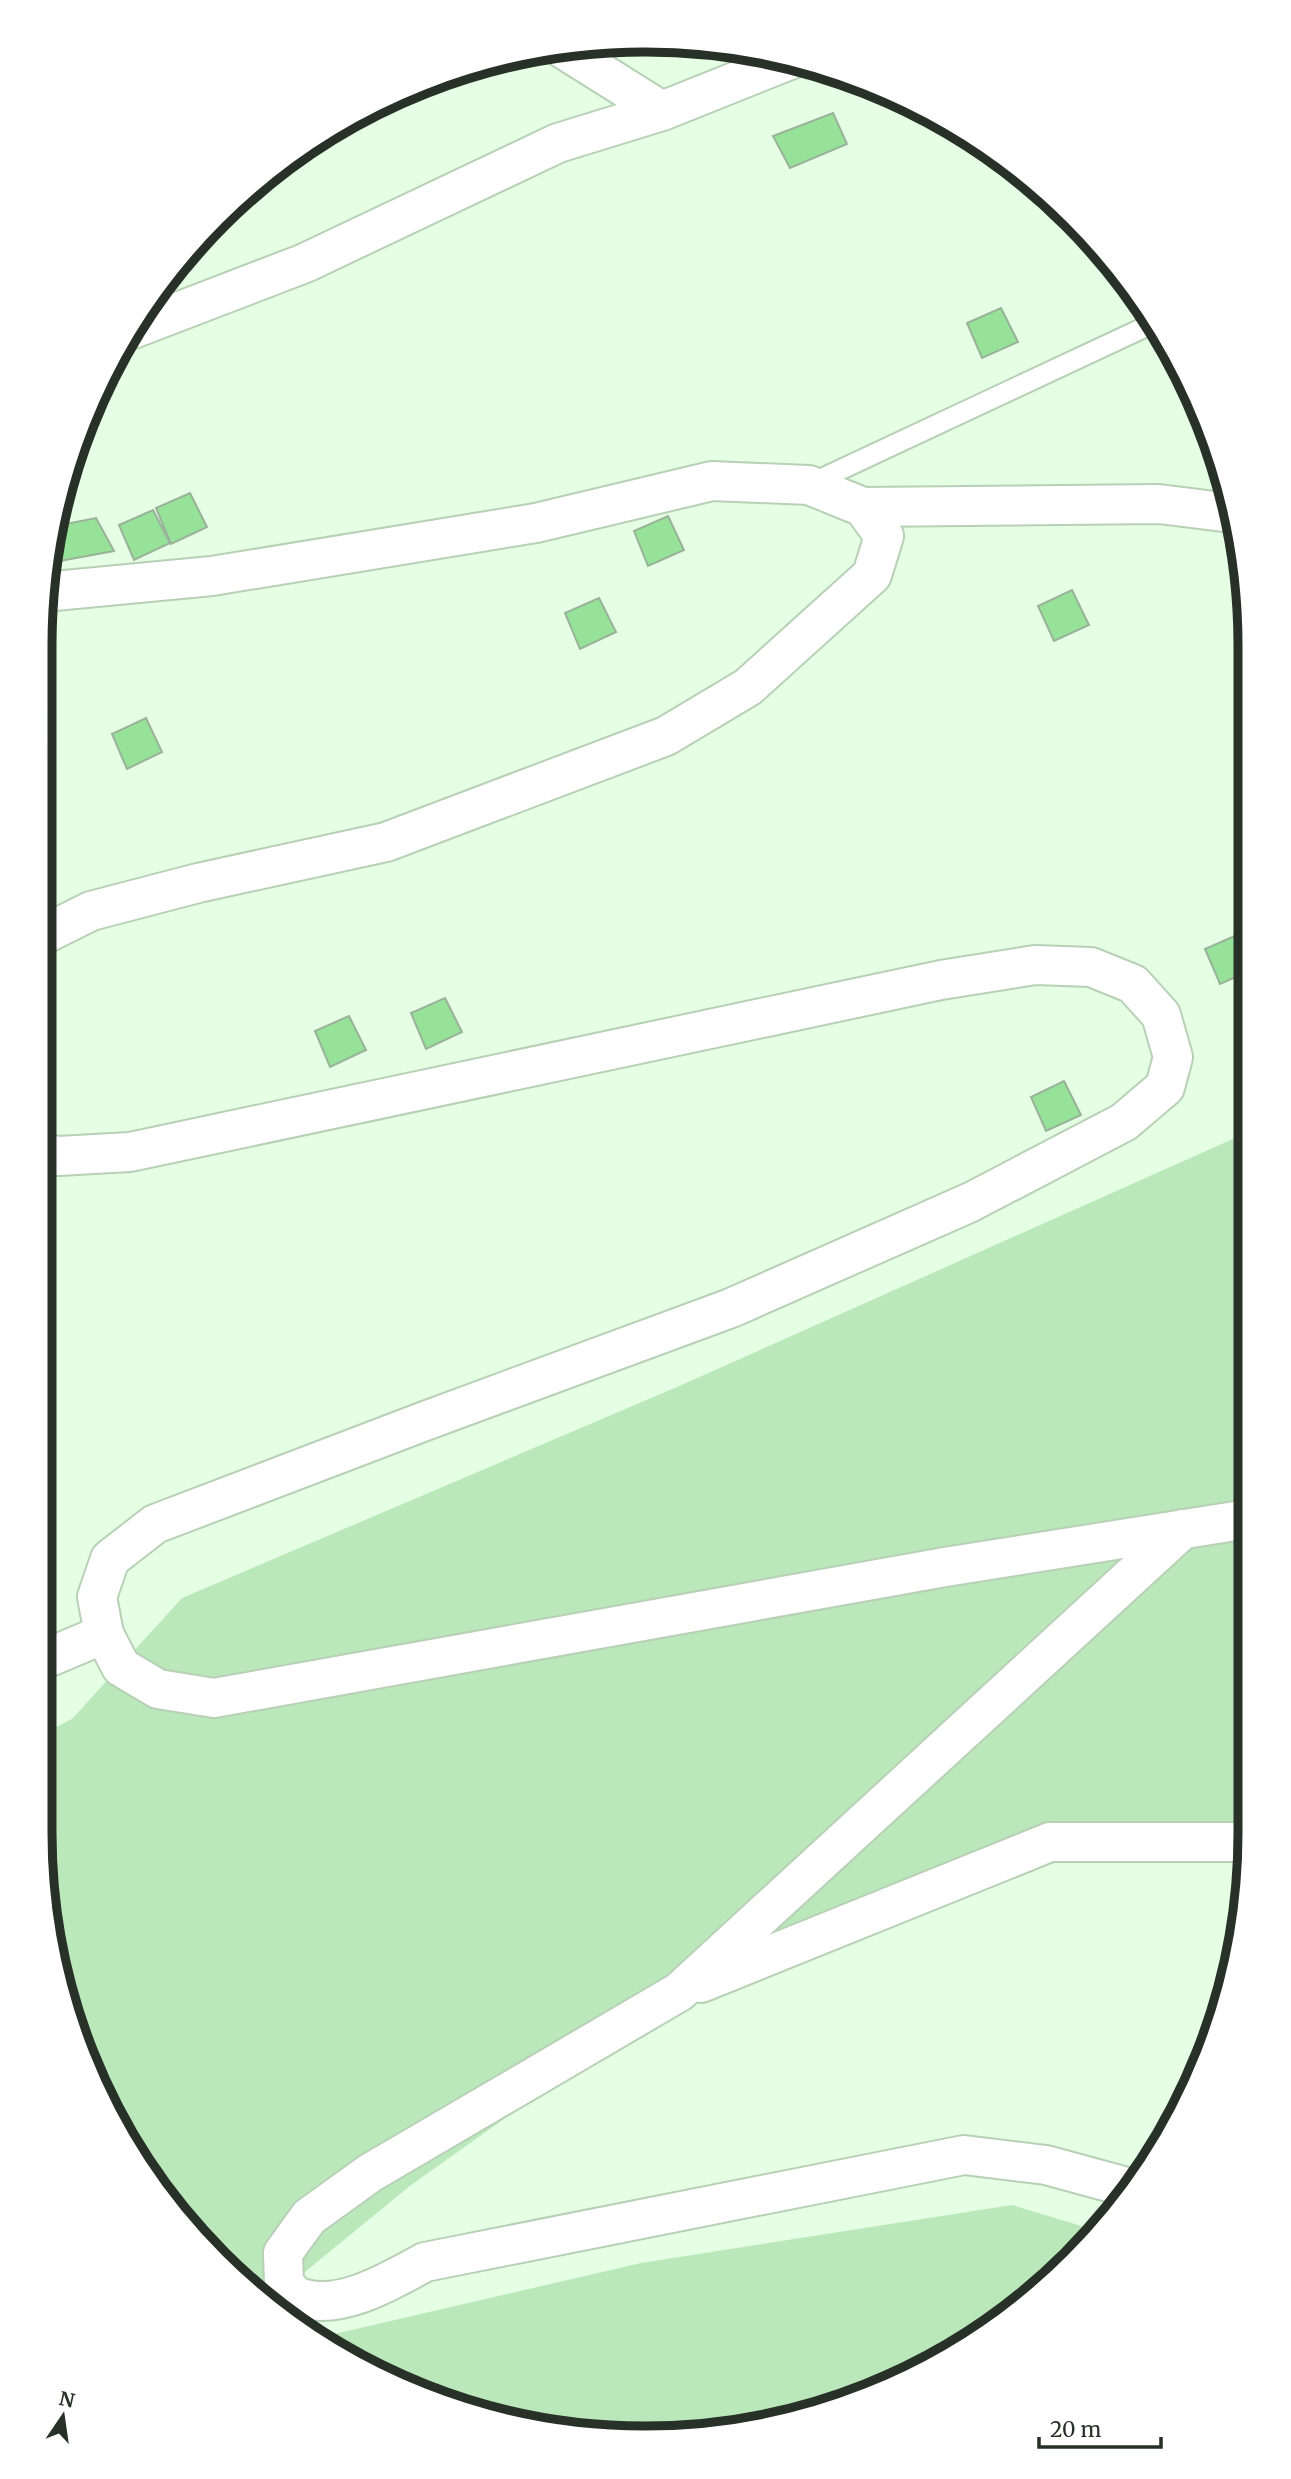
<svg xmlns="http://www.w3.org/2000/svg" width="1291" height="2479" font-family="Merriweather,serif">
	<rect width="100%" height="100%" fill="#e4ffe4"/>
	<g fill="#bbe8ba">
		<polygon points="1244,1134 1247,1139 1249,1832 1078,1827 707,1975 411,2185 272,2299 273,2302 166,2202 73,2028 40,1833 40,1735 72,1719 182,1598 677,1387"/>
		<polygon points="1012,2205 1098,2231 1045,2288 877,2393 685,2437 489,2418 313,2339 641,2263"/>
	</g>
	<g fill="#96e298" stroke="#99b299" stroke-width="2">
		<polygon points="833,113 847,144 790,168 773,136"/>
		<polygon points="354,116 356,129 326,135 343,121"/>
		<polygon points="1001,308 1018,342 982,358 967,323"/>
		<polygon points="190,493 207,527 171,544 156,508"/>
		<polygon points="153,510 170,543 134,560 119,525"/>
		<polygon points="668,516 684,550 648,566 634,531"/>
		<polygon points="96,518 114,551 49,563 55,526"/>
		<polygon points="1072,590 1089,625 1054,641 1038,606"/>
		<polygon points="599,598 616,632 580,649 565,613"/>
		<polygon points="146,718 162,752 127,769 112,734"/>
		<polygon points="1239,934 1247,950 1247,972 1220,984 1205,949"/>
		<polygon points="445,998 462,1032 426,1049 411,1013"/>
		<polygon points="349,1016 366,1050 330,1067 315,1031"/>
		<polygon points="1064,1081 1081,1115 1046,1131 1031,1097"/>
	</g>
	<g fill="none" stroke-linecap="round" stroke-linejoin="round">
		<defs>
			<polyline id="lane" points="810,484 1156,322"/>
			<g id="street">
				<polyline points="560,47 662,111"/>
				<polyline points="133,329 305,263 558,143 662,111 792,59"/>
				<polyline points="863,507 1159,504 1231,513"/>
				<polyline points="41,936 91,911 198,883 386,842 666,736 748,687 872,575 884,536 863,507 809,485 712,481 536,523 212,576 44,592"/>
				<polyline points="41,1153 59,1156 130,1152 941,980 1035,965 1091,967 1133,984 1161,1015 1173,1057 1165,1087 1124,1122 971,1202 731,1308 425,1421 155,1524 110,1559 97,1597 104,1634 121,1667 158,1689 214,1698 945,1567 1248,1519"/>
				<polyline points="40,1661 104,1634"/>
				<polyline points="701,1983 1050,1842 1249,1842"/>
				<path d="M1134,2189L1046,2165L964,2155L425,2262C392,2280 341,2311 301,2298C295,2296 289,2289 284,2284L283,2253L309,2217L370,2173L679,1992L1183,1529"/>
			</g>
		</defs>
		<use href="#lane" stroke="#b7d0b6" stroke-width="23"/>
		<use href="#street" stroke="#b7d0b6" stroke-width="42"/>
		<use href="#lane" stroke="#fff" stroke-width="19"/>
		<use href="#street" stroke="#fff" stroke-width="38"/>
	</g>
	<path d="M0 0H1291V2479H0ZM645 52H645A593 593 0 0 1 1238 645V1833A593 593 0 0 1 645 2426H645A593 593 0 0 1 52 1833V645A593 593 0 0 1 645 52Z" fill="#fff" fill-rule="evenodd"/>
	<path fill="none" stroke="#273127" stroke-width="9" d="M645 52H645A593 593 0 0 1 1238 645V1833A593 593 0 0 1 645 2426H645A593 593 0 0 1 52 1833V645A593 593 0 0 1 645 52Z"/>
	<g transform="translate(63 2416) rotate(13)" stroke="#ffffff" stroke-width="5" paint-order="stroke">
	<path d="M0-5L12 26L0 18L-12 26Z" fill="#273127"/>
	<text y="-10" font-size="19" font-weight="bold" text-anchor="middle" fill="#273127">N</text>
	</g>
	<path d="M1039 2437v10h122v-10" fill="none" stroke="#273127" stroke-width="3.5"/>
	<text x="1050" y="2437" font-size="21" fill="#273127" stroke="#ffffff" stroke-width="5" paint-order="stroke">20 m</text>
</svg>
